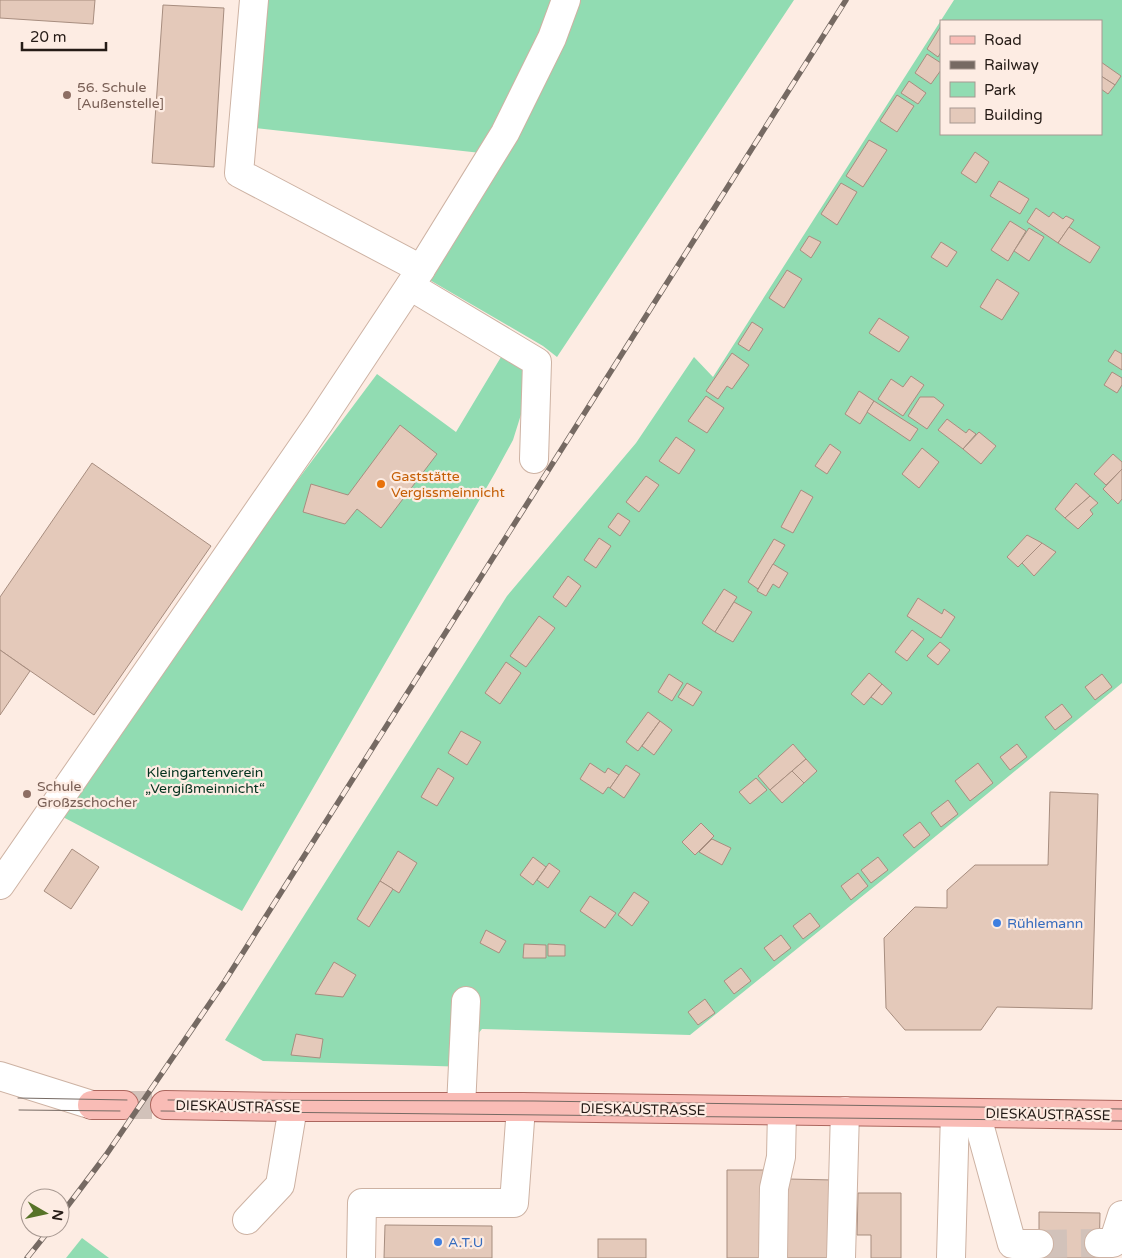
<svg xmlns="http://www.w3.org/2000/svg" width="1122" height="1258" font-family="'Varela Round',sans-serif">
	<rect width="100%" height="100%" fill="#fdece3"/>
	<g fill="#91dcb2" fill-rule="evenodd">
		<polygon points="267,0 557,0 481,153 255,128"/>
		<polygon points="573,0 794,0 557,357 543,346 428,279"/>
		<path d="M954,0H1122V683L891,873L690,1035L482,1029L472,1041L470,1067L263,1061L225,1040L507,596L636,443L694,357L713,377ZM941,21H1101V134H941Z"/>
		<polygon points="504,352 528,368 529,389 513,440 495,473 242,911 61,816 282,501 377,374 456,432"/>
		<polygon points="82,1238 109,1258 66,1258"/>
	</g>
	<g fill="#e4c9ba" stroke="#a78d7f">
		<polygon points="0,0 95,0 93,24 0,18"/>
		<polygon points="163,5 224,8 214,167 152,163"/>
		<polygon points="941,26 941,52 938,57 927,49"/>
		<polygon points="927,54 941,63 941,70 931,84 915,73"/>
		<polygon points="1101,62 1121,76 1115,85 1101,76"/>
		<polygon points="1101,76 1115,85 1108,94 1101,89"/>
		<polygon points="909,81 926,93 918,104 901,93"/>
		<polygon points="897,95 914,106 897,132 880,121"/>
		<polygon points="869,140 887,150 863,187 846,176"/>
		<polygon points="975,152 989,162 976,183 961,173"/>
		<polygon points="999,181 1029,199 1020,214 990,196"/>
		<polygon points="841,183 857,192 837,225 821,214"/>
		<polygon points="1036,208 1049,217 1053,212 1063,219 1066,216 1074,220 1058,243 1027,222"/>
		<polygon points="1010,221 1026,231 1008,261 991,250"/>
		<polygon points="1069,227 1100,247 1090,263 1058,243"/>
		<polygon points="1029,228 1044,237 1029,261 1014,251"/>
		<polygon points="809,236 821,242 811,258 800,250"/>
		<polygon points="941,242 957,252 947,267 931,257"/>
		<polygon points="787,270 802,279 784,308 769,298"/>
		<polygon points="997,279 1019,293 1002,320 980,307"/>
		<polygon points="879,318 909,337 899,352 869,333"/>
		<polygon points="752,322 763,329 749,351 738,344"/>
		<polygon points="1115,350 1122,354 1122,370 1108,361"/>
		<polygon points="732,353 749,365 732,389 727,386 718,399 706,391"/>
		<polygon points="1112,372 1122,378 1122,385 1117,393 1104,385"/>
		<polygon points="911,376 924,385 903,416 878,399 891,379 903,387"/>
		<polygon points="859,391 874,401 860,424 845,414"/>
		<polygon points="706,396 724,408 707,433 688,421"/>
		<polygon points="920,397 934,397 944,405 927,429 908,416"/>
		<polygon points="874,401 918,429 910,441 867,412"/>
		<polygon points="947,419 966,433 969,429 976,434 963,449 938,430"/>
		<polygon points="400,425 437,454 381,528 357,509 345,524 303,512 311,484 348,495"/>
		<polygon points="979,432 996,446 981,464 963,449"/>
		<polygon points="676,437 695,450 679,474 659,461"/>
		<polygon points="830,444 841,452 827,474 815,466"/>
		<polygon points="922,448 939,462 919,488 902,474"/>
		<polygon points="1113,454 1122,462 1122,469 1106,485 1094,474"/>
		<polygon points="92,463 211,546 94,715 0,650 0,597"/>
		<polygon points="1122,469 1122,499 1118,504 1103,489"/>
		<polygon points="646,476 659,485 639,512 626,502"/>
		<polygon points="1076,483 1090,496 1065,518 1055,509"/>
		<polygon points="801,490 813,497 793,533 781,527"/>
		<polygon points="1090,496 1098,503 1090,510 1093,514 1078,529 1065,518"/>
		<polygon points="618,513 630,521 620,536 608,527"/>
		<polygon points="1027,535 1042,543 1018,567 1007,557"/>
		<polygon points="599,538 611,546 596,568 584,560"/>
		<polygon points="774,539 785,545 758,589 748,582"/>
		<polygon points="1042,543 1056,552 1034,576 1022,563"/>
		<polygon points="773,564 788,573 779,588 773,584 766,596 757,591"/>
		<polygon points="568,576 581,586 566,607 553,597"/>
		<polygon points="724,589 737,597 715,632 702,623"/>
		<polygon points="918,598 942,614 944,609 955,617 941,638 907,616"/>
		<polygon points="734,602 752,612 733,642 715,632"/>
		<polygon points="539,616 555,628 526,667 510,656"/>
		<polygon points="912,630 924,639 907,661 895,652"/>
		<polygon points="940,642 950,650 938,665 927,656"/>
		<polygon points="0,650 30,671 0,715"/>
		<polygon points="506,662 521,673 500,704 485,693"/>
		<polygon points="869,673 882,684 864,705 851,694"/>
		<polygon points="669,674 683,683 672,701 658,692"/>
		<polygon points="1102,674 1112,687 1095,700 1085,687"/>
		<polygon points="687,683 702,692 693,706 678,697"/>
		<polygon points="882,684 892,693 882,705 871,697"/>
		<polygon points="1062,704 1072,717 1055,730 1045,717"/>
		<polygon points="648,712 660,721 638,751 626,742"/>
		<polygon points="660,721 672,730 654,755 642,746"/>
		<polygon points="461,731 481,742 467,765 448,753"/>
		<polygon points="793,744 806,759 770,790 758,776"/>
		<polygon points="1017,744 1027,757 1010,770 1000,757"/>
		<polygon points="806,759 817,771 804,783 792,771"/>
		<polygon points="590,763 605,773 608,768 619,775 610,788 608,787 603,794 580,779"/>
		<polygon points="978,763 993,783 970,801 955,781"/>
		<polygon points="626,765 640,774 624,798 610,788"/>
		<polygon points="438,768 454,778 437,806 421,797"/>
		<polygon points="792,771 804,783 782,803 770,790"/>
		<polygon points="756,778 767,790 750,804 739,792"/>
		<polygon points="1050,792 1098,794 1092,1009 997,1007 981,1030 905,1030 886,1008 884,938 915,907 947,908 947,890 975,865 1048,865"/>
		<polygon points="948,800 958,814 941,827 931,813"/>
		<polygon points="920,822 930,835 914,848 903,835"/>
		<polygon points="701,823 714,836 695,855 682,842"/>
		<polygon points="712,839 731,848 722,865 699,852"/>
		<polygon points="72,849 99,867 71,909 44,891"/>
		<polygon points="398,851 417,863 399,893 380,881"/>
		<polygon points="533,857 546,867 533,885 520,875"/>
		<polygon points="878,857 888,870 871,883 861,870"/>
		<polygon points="549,863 560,871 548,888 537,880"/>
		<polygon points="858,873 868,886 851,900 841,886"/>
		<polygon points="380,881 393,889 369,927 357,919"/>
		<polygon points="634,892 649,902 632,926 618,915"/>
		<polygon points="590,896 616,913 605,928 580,911"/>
		<polygon points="810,913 820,926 803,939 793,926"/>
		<polygon points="486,930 506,941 499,953 480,943"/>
		<polygon points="781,935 791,948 774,961 764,948"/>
		<polygon points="524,944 546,945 546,958 523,958"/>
		<polygon points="548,944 565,945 565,956 548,956"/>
		<polygon points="334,962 356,975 343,997 315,994"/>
		<polygon points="741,968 751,981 734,994 724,981"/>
		<polygon points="705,999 715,1013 698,1025 688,1012"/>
		<polygon points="296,1034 323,1039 320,1058 291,1055"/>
		<polygon points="727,1170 765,1170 764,1201 760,1201 759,1258 727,1258"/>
		<polygon points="788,1179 833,1180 831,1258 778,1258"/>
		<polygon points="858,1193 901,1193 901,1258 871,1258 871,1235 857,1235"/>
		<polygon points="1039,1212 1100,1213 1099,1258 1039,1258"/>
		<polygon points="385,1225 492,1226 492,1258 384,1258"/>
		<rect x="598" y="1239" width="48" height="19"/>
	</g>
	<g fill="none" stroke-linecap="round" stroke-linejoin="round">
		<polyline stroke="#d2c2ba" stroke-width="28" stroke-dasharray="28 14" stroke-linecap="butt" points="1039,1244 1099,1243"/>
		<polyline stroke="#d2c2ba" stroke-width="28" stroke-dasharray="28 14" stroke-linecap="butt" points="124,1105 165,1105"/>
		<defs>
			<g id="minor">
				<polyline points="254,0 239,173 421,269"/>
				<polyline points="410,286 537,362 534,459"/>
				<polyline points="0,885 319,423 421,269 505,133 552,38 566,0"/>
				<polyline points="0,1076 92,1105"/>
				<polyline points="461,1107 466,1001"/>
				<polyline points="976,1113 1012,1244 1039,1244"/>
				<polyline points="247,1220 280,1185 293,1107"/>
				<polyline points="1099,1243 1113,1243 1122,1215"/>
				<polyline points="361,1258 362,1203 514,1203 521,1107"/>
				<polyline points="773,1258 774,1188 781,1157 782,1111"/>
				<polyline points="841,1258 845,1111"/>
				<polyline points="951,1258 955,1113"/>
			</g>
			<g id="major">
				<polyline points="92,1105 124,1105"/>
				<polyline points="165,1105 293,1107 521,1107 1122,1115"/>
			</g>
		</defs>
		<use href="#minor" stroke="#cdb2a3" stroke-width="30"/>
		<use href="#major" stroke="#ac665e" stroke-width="30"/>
		<use href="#minor" stroke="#fff" stroke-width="28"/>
		<use href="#major" stroke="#f9bcb6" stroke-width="28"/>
		<g stroke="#766a63" stroke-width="1">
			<polyline points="18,1098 127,1100"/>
			<polyline points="168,1100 534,1101 1122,1109"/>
			<polyline points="19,1110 120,1111"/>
			<polyline points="161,1111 1122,1121"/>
		</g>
		<defs>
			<g id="rail">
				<polyline points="60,1216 106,1155 225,981 846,0"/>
				<polyline points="27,1258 51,1228"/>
			</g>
		</defs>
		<use href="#rail" stroke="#766a63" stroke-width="5.5"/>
		<use href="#rail" stroke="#fdece3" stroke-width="4" stroke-dasharray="11" stroke-linecap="butt"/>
	</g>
	<g fill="#8d6e63" stroke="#fdece3" stroke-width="2">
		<circle cx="67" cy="95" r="5"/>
		<circle cx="27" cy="794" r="5"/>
	</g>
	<circle fill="#e8710a" stroke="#fdece3" stroke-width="2" cx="381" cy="484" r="5"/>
	<g fill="#3f7fe0" stroke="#fdece3" stroke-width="2">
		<circle cx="997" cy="923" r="5"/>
		<circle cx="438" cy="1242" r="5"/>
	</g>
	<g text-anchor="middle" stroke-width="4.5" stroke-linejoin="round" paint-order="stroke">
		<g font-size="14" fill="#785e54" stroke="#fdece3" text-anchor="start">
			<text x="77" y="92">56. Schule<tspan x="77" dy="16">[Außenstelle]</tspan></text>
			<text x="37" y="791">Schule<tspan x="37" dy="16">Großzschocher</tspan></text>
		</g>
		<g font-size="14" fill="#c56008" stroke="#fdece3" text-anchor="start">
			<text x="391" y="481">Gaststätte<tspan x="391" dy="16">Vergissmeinnicht</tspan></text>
		</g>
		<g font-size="14" fill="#04331f" stroke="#fdece3">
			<text x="205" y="777">Kleingartenverein<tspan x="205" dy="16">„Vergißmeinnicht“</tspan></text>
		</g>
		<g font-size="14" fill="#366cbe" stroke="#fdece3" text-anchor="start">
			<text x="1007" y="928">Rühlemann</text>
			<text x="448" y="1247">A.T.U</text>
		</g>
		<g font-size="14" fill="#251b16" stroke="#fdece3">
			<text transform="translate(238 1106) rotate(1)" y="5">DIESKAUSTRASSE</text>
			<text transform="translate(643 1109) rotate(1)" y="5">DIESKAUSTRASSE</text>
			<text transform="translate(1048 1114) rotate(1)" y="5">DIESKAUSTRASSE</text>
		</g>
	</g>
	<rect x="940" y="20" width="162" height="115" fill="#fdece3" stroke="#a79891"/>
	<rect x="950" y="36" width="25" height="8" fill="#f9bcb6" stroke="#a79891"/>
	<text x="984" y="45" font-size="15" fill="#251b16">Road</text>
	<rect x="950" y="61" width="25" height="8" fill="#766a63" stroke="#a79891"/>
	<text x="984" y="70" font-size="15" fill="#251b16">Railway</text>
	<rect x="950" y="82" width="25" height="15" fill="#91dcb2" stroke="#a79891"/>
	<text x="984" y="95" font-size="15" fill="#251b16">Park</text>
	<rect x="950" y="108" width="25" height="15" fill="#e4c9ba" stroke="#a79891"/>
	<text x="984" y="120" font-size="15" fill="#251b16">Building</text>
	<g transform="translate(45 1213) rotate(99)"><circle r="24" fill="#fdece3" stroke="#a79891"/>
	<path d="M0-4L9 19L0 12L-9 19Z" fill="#577328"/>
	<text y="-8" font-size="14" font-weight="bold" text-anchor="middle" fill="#251b16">N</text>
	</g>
	<path d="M22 42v8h84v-8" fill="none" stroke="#251b16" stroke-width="2.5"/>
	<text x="30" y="42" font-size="15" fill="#251b16" stroke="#fdece3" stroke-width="4" paint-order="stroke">20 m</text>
</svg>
